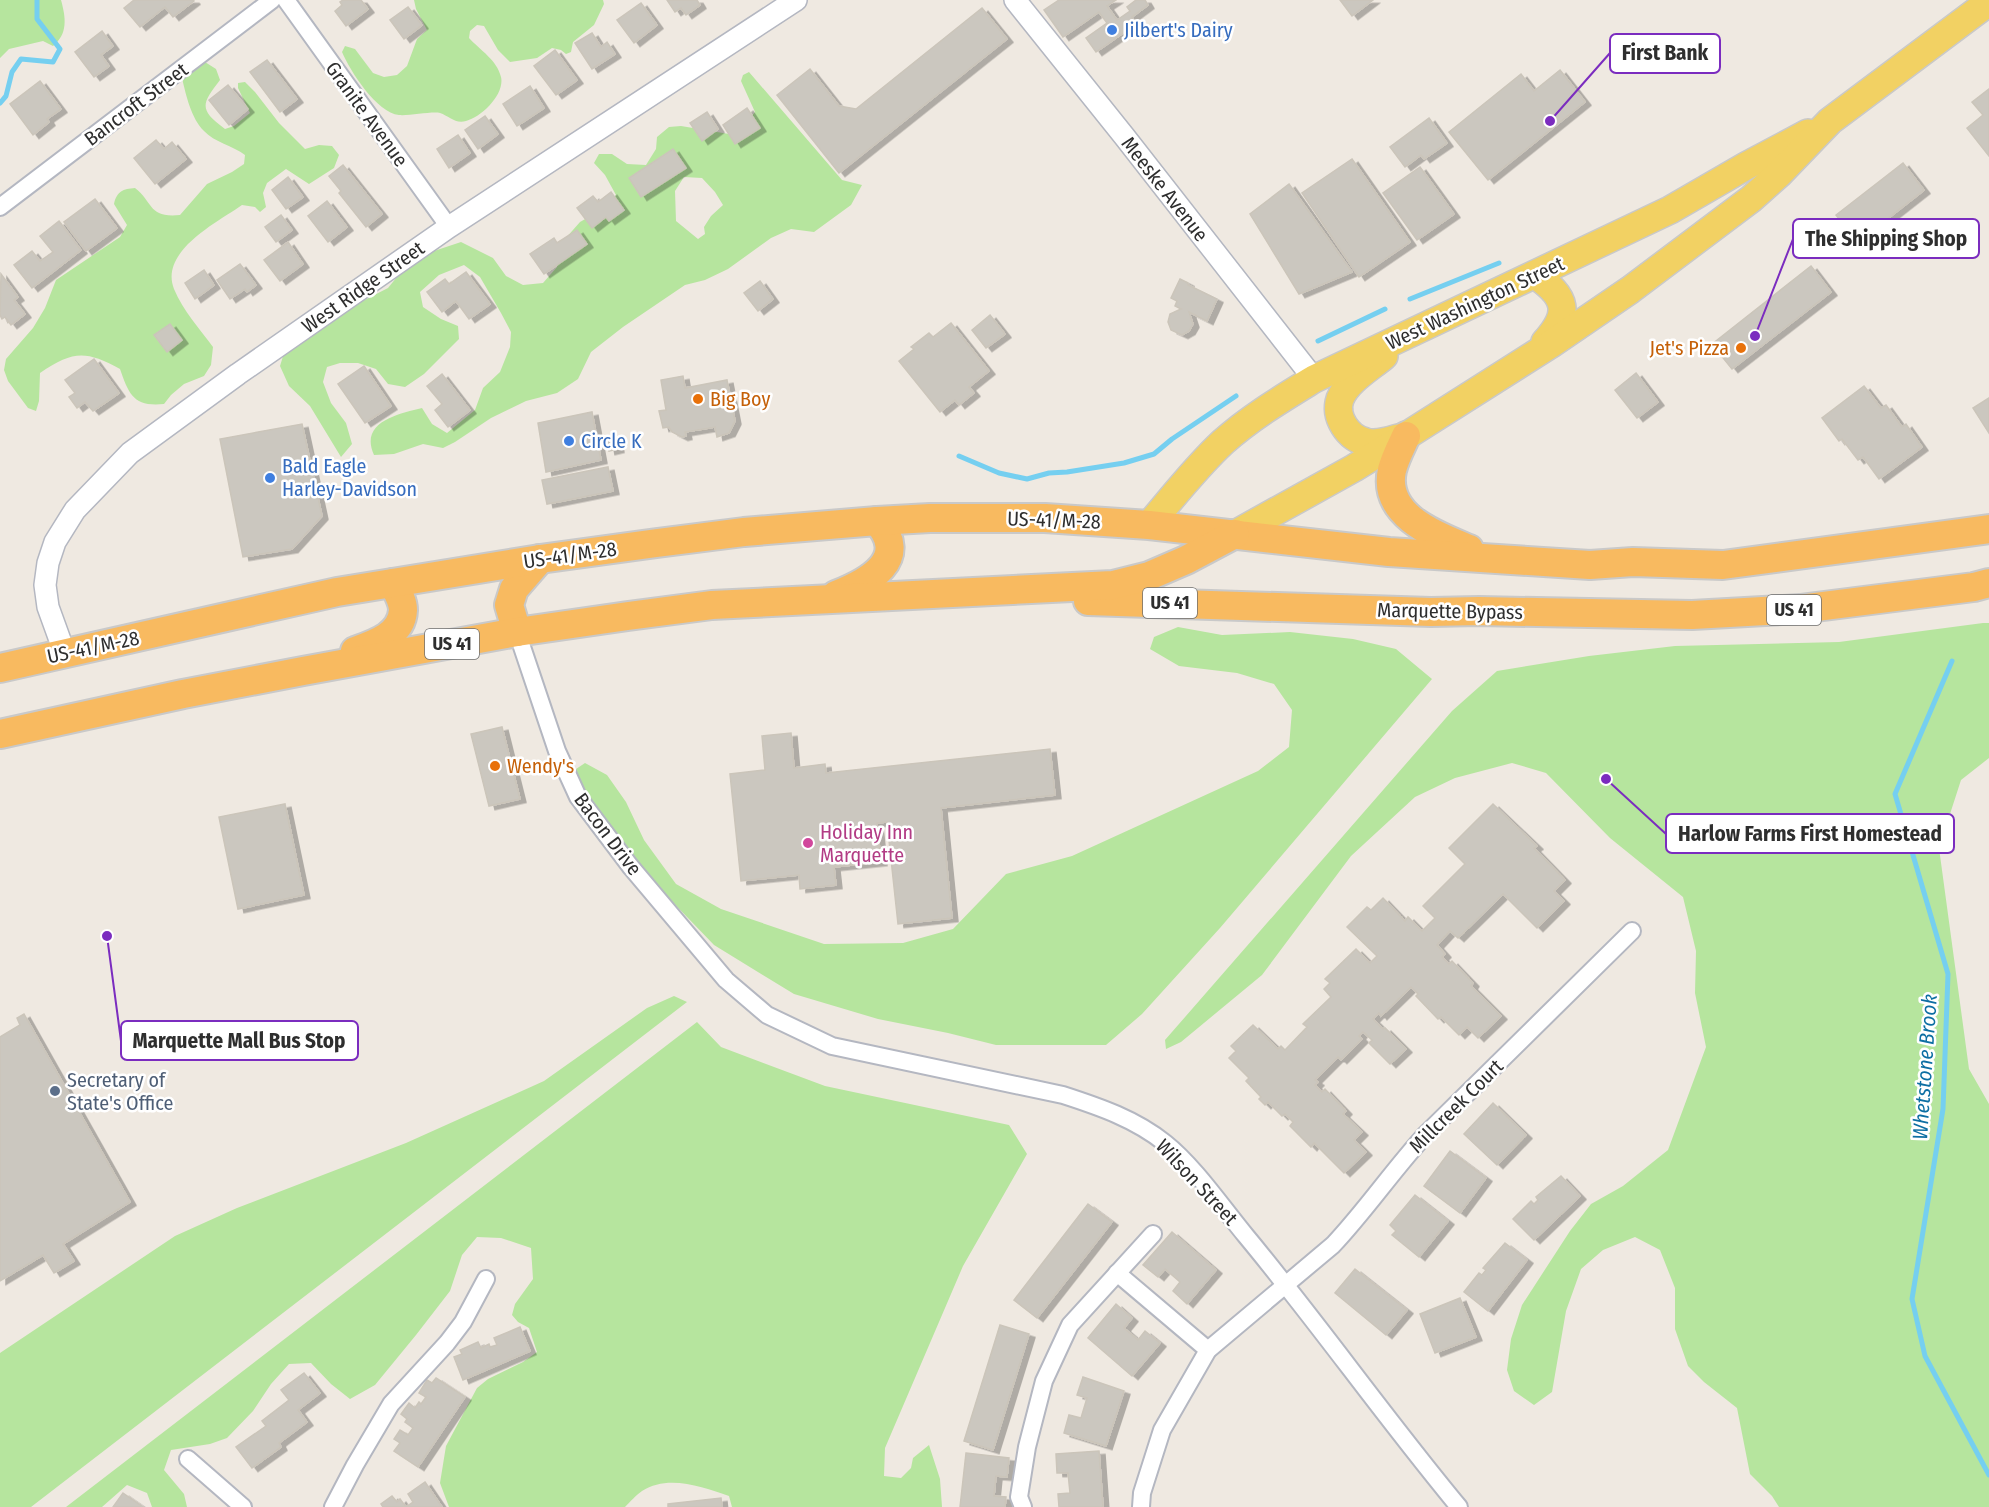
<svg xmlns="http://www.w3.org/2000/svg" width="1989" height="1507" font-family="'Fira Sans Condensed',sans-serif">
	<defs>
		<filter id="shadow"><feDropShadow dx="6" dy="3.5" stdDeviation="0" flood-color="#0004"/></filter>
	</defs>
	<rect width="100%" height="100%" fill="#efe9e1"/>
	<g fill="#b6e59e" fill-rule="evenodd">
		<path d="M0,0H61C66,18 68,34 53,46L43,41L9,49L0,58Z"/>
		<path d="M414,0H603L604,4L594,25L573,42L571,52L566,54L561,50L552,48L537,58L510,62L498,50L484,26L477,25L470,31L469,38C480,50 497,60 501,77C505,94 482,117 466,121C455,124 449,116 440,113C433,111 409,116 399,115C377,113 350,71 342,52L345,46L355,49L373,73L384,77L397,75L407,66L417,39L427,30L416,9Z"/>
		<path d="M205,62L216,69L220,80C202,104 198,109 225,129L234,126L250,113L238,88V83L245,82L255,92L279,123L305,149L319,145L332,146L339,155L334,168L309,184L286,169L267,183L263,193L266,207L260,212L255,207L242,205C218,222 159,251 174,289C183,311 200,329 213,347L211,365L204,376L184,384L171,395L164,404C134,407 129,395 120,369C85,350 73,351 40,373L39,401L36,411L28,408L8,381L4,370L6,359L33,328L45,308L56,280L120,237L127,225L114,204C117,191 123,189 135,188C154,203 148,218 180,215L207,184L232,172L244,164L245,155C233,146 214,142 204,131C191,118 186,95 182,78L195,66Z"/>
		<path d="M749,72L842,180L862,185L851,205L814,232L791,229L771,238L728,269L705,280L685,285L623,327L591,352L578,379L557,393L526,401L491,418L455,442L443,448L423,444L394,454L374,455C359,422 398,414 422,408L432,424L447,433L475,410L483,388L500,372L510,347L511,332L501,313L480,277L464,265L439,275L420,292L423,307L441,319L458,326L459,339L424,374L405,387L388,384L376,369L358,363H340L327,367L323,382L331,403L346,423L352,444L341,457L310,406L289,386L280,366L284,353L349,308L388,288L401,272L431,252L461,242L493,258L506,276L523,285L543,283L557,267L565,239L580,222L608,206L616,195L605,175L594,163L599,154H612L627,164L646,165L656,149L657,137L669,127L681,126L729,134L747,122L755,112L741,81L743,75ZM684,177L702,178L715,192L723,205L711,216L704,227L705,234L698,239L676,221L675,191Z"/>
		<polygon points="1983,623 1989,623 1989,758 1961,780 1939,848 1969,1069 1989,1104 1989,1507 1779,1507 1772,1496 1750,1474 1737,1408 1704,1382 1688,1366 1675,1329 1675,1288 1660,1250 1635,1237 1603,1250 1581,1269 1566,1311 1552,1392 1534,1405 1514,1391 1507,1370 1511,1339 1522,1305 1570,1231 1591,1204 1623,1186 1668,1150 1706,1047 1695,993 1696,951 1683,897 1610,838 1546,773 1512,763 1455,778 1415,797 1351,856 1262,975 1181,1042 1166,1049 1165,1040 1452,711 1497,671 1589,656 1675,646 1839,642"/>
		<polygon points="1178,627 1222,635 1290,632 1353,639 1396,649 1432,679 1220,928 1142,1014 1106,1045 996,1045 948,1033 878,1019 794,994 714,945 635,863 582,793 576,769 585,763 607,775 626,802 644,840 676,884 721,909 824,944 903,943 953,929 1006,874 1072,856 1258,771 1289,747 1292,710 1274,684 1237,673 1179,666 1150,649 1154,637"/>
		<polygon points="674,996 687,1002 31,1507 0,1507 0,1353 175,1236 237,1208 406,1143 544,1081 647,1008"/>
		<path d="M697,1022L721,1047L825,1086L1009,1125L1027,1154L963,1266L885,1448L884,1476L901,1478L911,1468L913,1458L929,1445L940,1479L942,1507H732L729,1496C703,1487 668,1474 642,1491C636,1495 630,1502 625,1507H449L440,1483L446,1446L477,1388L488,1379L523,1362L537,1352L529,1328L518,1322L512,1315L515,1304L533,1279L531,1248L501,1238L477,1237L462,1255L450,1291L416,1335L375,1385L350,1399L331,1384L311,1363L289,1364L271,1384L253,1411L227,1438L210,1444L171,1450L164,1470L184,1494L187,1507H152L147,1493L127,1485L102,1507H66Z"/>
	</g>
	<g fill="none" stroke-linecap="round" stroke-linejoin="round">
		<g stroke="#75cff0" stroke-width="5">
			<polyline points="0,103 6,96 12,72 21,59 53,62 60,49 37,19 37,0"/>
			<polyline points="1410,299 1499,263"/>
			<polyline points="1318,341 1385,309"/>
			<polyline points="959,456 999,473 1027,479 1049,473 1067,472 1124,463 1154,454 1172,439 1236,396"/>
			<polyline points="1952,661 1895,794 1948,974 1943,1109 1912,1299 1925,1356 1989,1475"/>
		</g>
	</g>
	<g fill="#cbc7bf" stroke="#cbc5ba" stroke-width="1.5" filter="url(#shadow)">
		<polygon points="134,0 193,0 194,1 173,17 165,7 140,27 124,8"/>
		<polygon points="343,0 361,0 368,9 346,26 335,11 342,5 340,2"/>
		<polygon points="667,0 697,0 700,5 686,15 681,8 675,12"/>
		<polygon points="1059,0 1116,0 1107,6 1117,20 1130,11 1127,7 1136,0 1145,0 1148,5 1132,17 1136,24 1096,52 1086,38 1107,23 1099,12 1063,37 1044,10"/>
		<polygon points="1340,0 1373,0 1352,16"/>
		<polygon points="641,3 657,25 634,43 617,20"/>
		<polygon points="408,7 422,25 404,39 390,20"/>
		<polygon points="982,8 1007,39 839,173 777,95 810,69 839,106 856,109"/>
		<polygon points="102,31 113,46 101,55 109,66 94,77 75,52"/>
		<polygon points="592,33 601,47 607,42 615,54 592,69 575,43"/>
		<polygon points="555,50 577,80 556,95 534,66"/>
		<polygon points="267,60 297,99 280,112 250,72"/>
		<polygon points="1560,70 1585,102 1488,180 1449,132 1521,74 1534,91"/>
		<polygon points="40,81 61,109 47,119 49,122 33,135 10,104"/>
		<polygon points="228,85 248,109 229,125 209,100"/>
		<polygon points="530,86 544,108 517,126 503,104"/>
		<polygon points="1989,89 1989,156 1967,128 1983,115 1972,102"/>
		<polygon points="747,108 760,128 735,144 723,125"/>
		<polygon points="707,112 718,129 702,141 690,123"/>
		<polygon points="485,116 498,134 478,149 465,130"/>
		<polygon points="1429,118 1447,143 1424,159 1421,155 1405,167 1390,147"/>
		<polygon points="458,135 470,153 449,168 437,149"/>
		<polygon points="156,140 164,149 172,142 186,159 155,184 134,158"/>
		<polygon points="673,149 686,168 641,197 629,178"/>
		<polygon points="1352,159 1410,242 1359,277 1302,193"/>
		<polygon points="1903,163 1924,190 1858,242 1836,215"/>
		<polygon points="343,165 382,214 366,227 339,193 341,191 329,176"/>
		<polygon points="1420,167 1454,214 1417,240 1383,193"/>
		<polygon points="288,177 303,197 286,209 272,190"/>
		<polygon points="1289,184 1352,272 1299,294 1250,214"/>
		<polygon points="611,192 624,210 609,221 606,217 592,228 577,208 593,196 598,202"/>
		<polygon points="95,199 117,228 86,251 64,222"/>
		<polygon points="327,201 347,227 328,242 308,216"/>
		<polygon points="281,215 292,230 276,242 265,227"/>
		<polygon points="59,221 81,250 32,288 14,265 32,251 40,261 53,252 40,236"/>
		<polygon points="577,230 587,244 544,274 530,254 554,238 557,243"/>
		<polygon points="288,242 303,264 280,281 264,260"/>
		<polygon points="240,264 256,285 247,292 245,289 230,299 217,280"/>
		<polygon points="1811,266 1831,292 1732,369 1712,344"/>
		<polygon points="204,270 214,285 195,299 185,283"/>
		<polygon points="466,272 490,304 469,319 456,301 442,312 427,292 445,279 449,284"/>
		<polygon points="1,274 18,297 14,300 25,314 11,325 5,317 2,319 0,315"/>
		<polygon points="1180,279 1188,283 1188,285 1217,299 1207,321 1189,312 1193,324 1189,331 1182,335 1171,330 1168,322 1170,314 1181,309 1175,306 1177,301 1171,298"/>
		<polygon points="760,281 773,299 758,311 744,293"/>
		<polygon points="990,315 1005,334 986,348 972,330"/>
		<polygon points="951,323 989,371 969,387 974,393 959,405 955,400 940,412 899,361 914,349 911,347 929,333 933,337"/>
		<polygon points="170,324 182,340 167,352 154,335"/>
		<polygon points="94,359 119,393 93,411 85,402 77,408 69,397 75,393 65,380"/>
		<polygon points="364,366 391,406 365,423 338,384"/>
		<polygon points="1636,373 1658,402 1637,418 1615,390"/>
		<polygon points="442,374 470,410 448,427 435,410 442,404 427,386"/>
		<polygon points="683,376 685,388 727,380 735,421 729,433 717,437 715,427 685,432 686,436 682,437 672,432 669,427 663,428 659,411 666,410 661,380"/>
		<polygon points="1864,386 1881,408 1886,405 1902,427 1906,424 1922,447 1879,479 1863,457 1858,460 1842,439 1839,441 1822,418"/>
		<polygon points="1989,398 1989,433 1973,408"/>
		<polygon points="592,412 601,460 546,472 538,423"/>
		<polygon points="302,424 322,516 292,549 243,557 220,439"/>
		<polygon points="616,439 618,449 609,451 607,441"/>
		<polygon points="608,467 613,491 547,504 542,480"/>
		<polygon points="502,727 520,799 489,806 471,734"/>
		<polygon points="791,733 794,768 825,764 826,773 1050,749 1055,795 941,808 952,918 898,924 887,822 877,823 881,862 834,867 836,885 800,889 799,875 741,881 730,774 765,770 762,736"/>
		<polygon points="285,804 304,895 238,909 219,817"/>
		<polygon points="1493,804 1537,846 1534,848 1565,880 1554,891 1564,901 1537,928 1503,894 1458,938 1450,931 1437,945 1445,954 1442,957 1449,964 1452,961 1473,983 1471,986 1501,1016 1478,1038 1467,1027 1459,1035 1441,1017 1438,1019 1416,996 1418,994 1411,987 1381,1016 1379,1013 1373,1019 1383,1029 1385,1028 1406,1049 1390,1064 1369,1043 1372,1040 1363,1032 1359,1036 1362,1039 1341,1060 1338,1057 1315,1080 1318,1082 1315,1085 1322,1092 1325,1089 1346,1111 1343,1114 1362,1132 1354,1140 1366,1152 1344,1173 1314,1143 1311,1147 1290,1126 1293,1122 1285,1114 1282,1116 1268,1102 1265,1105 1259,1099 1261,1097 1246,1081 1249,1078 1229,1058 1236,1051 1231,1046 1253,1025 1278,1049 1281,1046 1285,1050 1307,1027 1303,1024 1331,997 1324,989 1330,983 1325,979 1356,949 1370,963 1377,956 1347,927 1367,907 1371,910 1383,898 1405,921 1408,917 1422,931 1435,918 1423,906 1465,864 1449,848"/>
		<polygon points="24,1014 130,1202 63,1244 74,1261 54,1273 43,1255 0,1281 0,1037 20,1025 17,1018"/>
		<polygon points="1493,1103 1526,1135 1497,1165 1464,1134"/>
		<polygon points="1450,1151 1486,1178 1460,1213 1424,1186"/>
		<polygon points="1561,1176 1580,1196 1534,1240 1513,1219 1531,1201 1534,1204 1538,1200 1536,1197"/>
		<polygon points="1415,1195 1448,1221 1419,1257 1392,1235 1396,1231 1390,1225"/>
		<polygon points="1088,1204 1112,1222 1037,1318 1014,1300"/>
		<polygon points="1172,1232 1216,1270 1187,1304 1173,1291 1180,1282 1165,1269 1158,1277 1143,1265"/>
		<polygon points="1505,1243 1527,1260 1488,1311 1464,1292 1479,1273 1482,1275 1486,1270 1483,1268"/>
		<polygon points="1355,1269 1407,1310 1386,1335 1335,1293"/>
		<polygon points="1460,1298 1476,1337 1435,1353 1420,1314"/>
		<polygon points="1116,1304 1132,1318 1124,1328 1138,1340 1145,1331 1160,1343 1132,1376 1088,1338"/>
		<polygon points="1000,1325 1029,1334 993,1450 964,1441"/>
		<polygon points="520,1327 530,1351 463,1380 454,1357 462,1354 460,1350 478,1342 481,1348 489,1344 490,1347 497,1345 494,1338"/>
		<polygon points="304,1373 320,1393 298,1410 307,1422 279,1443 281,1447 252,1468 236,1447 266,1426 262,1421 289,1400 281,1390"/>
		<polygon points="1083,1377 1124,1391 1106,1446 1064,1433 1069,1415 1081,1418 1087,1398 1077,1395"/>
		<polygon points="436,1378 465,1397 418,1467 394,1451 400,1443 394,1439 400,1430 408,1435 413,1428 405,1422 407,1419 401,1414 409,1403 415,1408 419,1402 421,1404 426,1397 419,1393 427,1380 432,1383"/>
		<polygon points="1099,1451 1103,1507 1059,1507 1058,1494 1070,1493 1068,1473 1057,1473 1056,1454"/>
		<polygon points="966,1453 1009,1458 1007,1477 996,1476 994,1496 1006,1497 1005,1507 960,1507"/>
		<polygon points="425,1482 442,1507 406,1507 413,1502 408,1494"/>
		<polygon points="123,1493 143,1507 113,1507"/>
		<polygon points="392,1496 397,1502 400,1499 406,1507 383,1507 381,1504"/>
		<polygon points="721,1498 722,1507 668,1507 668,1504"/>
	</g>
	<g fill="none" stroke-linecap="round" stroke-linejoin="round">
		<defs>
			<g id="minor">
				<polyline points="286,0 449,227"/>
				<polyline points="0,207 272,0"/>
				<path d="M517,632L557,751L578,797L630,866L726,980L767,1015L832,1046L1063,1095C1100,1107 1135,1119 1165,1143C1194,1166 1222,1207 1246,1236C1319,1324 1385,1418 1459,1507"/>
				<polyline points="1117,1273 1208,1350"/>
				<polyline points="188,1459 243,1507"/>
				<polyline points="333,1507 355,1465 391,1404 447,1343 463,1322 486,1279"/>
				<polyline points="1023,1507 1019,1497 1027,1447 1044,1381 1070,1325 1153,1234"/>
				<path d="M1141,1507L1142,1493L1162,1430L1208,1350L1333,1245C1366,1210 1393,1170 1426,1134L1632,931"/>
			</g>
			<g id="tertiary">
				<polyline points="1015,0 1124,136 1314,379"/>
				<polyline points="65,654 48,607 45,585 48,563 55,542 75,510 130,453 238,374 449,227 796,0"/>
			</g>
			<g id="primary">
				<path d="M1535,275C1567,297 1571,313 1545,342"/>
				<path d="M1384,356C1370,368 1347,381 1340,399C1334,417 1348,438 1366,442C1376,445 1388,441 1398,438"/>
				<path d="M1149,525C1173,497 1196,467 1223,442C1251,417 1283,398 1314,379L1670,210L1746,166L1808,133"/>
				<polyline points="1235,534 1354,468 1406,436 1551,344 1630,290 1751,199 1779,174 1830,121 1989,2"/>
			</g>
			<g id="trunk">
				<path d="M1406,436C1401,447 1395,458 1392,470C1382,516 1436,535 1469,549"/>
				<path d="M836,595C869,582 911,559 877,521"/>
				<polyline points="1088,601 1431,612 1479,611 1692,615 1800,609 1974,587 1989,583"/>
				<polyline points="517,632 509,605 514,589 540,559"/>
				<path d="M355,651C375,644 402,635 403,610C403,601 397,591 393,583"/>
				<polyline points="0,668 337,592 540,559 657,543 744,532 877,521 930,518 1045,518 1149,525 1389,552 1590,565 1633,562 1723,565 1989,529"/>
				<polyline points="0,734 183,694 303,671 517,632 628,616 712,605 1113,585 1149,576 1186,560 1235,534"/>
			</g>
		</defs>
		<use href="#minor" stroke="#b4b7c1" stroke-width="20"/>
		<use href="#tertiary" stroke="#b4b7c1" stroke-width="24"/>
		<use href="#primary" stroke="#c9c9c9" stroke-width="30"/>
		<use href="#trunk" stroke="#c9c9c9" stroke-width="32"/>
		<use href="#minor" stroke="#fff" stroke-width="16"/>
		<use href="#tertiary" stroke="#fff" stroke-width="21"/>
		<use href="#primary" stroke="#f2d163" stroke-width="27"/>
		<use href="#trunk" stroke="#f8ba60" stroke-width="28"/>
	</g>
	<g fill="#3f7fe0" stroke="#fff" stroke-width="2">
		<circle cx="1112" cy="30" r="6"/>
		<circle cx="569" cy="441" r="6"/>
		<circle cx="270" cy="478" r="6"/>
	</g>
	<g fill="#e8710a" stroke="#fff" stroke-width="2">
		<circle cx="1741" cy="348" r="6"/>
		<circle cx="698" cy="399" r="6"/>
		<circle cx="495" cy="766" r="6"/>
	</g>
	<circle fill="#d1479c" stroke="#fff" stroke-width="2" cx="808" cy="843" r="6"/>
	<circle fill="#5c6f8a" stroke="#fff" stroke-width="2" cx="55" cy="1091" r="6"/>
	<g text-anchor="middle" stroke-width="5" stroke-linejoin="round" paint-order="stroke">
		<g fill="#fff" stroke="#6d6d6d" stroke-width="1.5">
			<rect x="1143" y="588" width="54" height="30" rx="4.5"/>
			<rect x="1767" y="595" width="54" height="30" rx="4.5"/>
			<rect x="425" y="629" width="54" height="30" rx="4.5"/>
		</g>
		<g font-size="18" font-weight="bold" fill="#2e2e2e">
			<text x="1170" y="609">US 41</text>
			<text x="1794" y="616">US 41</text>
			<text x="452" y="650">US 41</text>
		</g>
		<g font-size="20" fill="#366cbe" stroke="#fff" text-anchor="start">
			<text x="1124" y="37">Jilbert's Dairy</text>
			<text x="581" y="448">Circle K</text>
			<text x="282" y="473">Bald Eagle<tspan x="282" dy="23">Harley-Davidson</tspan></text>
		</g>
		<g font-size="20" fill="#2e2e2e" stroke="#fff">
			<text transform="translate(136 104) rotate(-37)" y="7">Bancroft Street</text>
			<text transform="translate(367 114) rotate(54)" y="7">Granite Avenue</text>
			<text transform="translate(1165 189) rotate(52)" y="7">Meeske Avenue</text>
			<text transform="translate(363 287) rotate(-35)" y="7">West Ridge Street</text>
			<text transform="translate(1475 303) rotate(-25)" y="7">West Washington Street</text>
			<text transform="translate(1054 520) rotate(2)" y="7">US-41/M-28</text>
			<text transform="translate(570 555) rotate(-8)" y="7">US-41/M-28</text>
			<text transform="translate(1450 611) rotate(1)" y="7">Marquette Bypass</text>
			<text transform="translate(93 647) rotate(-12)" y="7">US-41/M-28</text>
			<text transform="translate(608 834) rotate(53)" y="7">Bacon Drive</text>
			<text transform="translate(1456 1106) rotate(-45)" y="7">Millcreek Court</text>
			<text transform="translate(1197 1182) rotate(47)" y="7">Wilson Street</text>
		</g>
		<g font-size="20" fill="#c56008" stroke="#fff" text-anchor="start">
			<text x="1729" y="355" text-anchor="end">Jet's Pizza</text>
			<text x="710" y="406">Big Boy</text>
			<text x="507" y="773">Wendy's</text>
		</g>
		<g font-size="20" fill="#b23c85" stroke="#fff" text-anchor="start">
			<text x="820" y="839">Holiday Inn<tspan x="820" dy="23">Marquette</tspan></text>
		</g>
		<g font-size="20" fill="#4e5e75" stroke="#fff" text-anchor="start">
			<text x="67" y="1087">Secretary of<tspan x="67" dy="23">State's Office</tspan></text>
		</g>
		<g font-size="21" font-style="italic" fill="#0d6fa3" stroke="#fff">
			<text transform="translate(1925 1067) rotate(-86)" y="7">Whetstone Brook</text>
		</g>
	</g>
	<path fill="none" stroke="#7b2cbf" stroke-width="2" d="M1550 121L1610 53M1755 336L1793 239M1606 779L1666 834M107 936L121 1041"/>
	<g fill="#7b2cbf" stroke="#fff" stroke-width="2">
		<circle cx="1550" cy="121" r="6"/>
		<circle cx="1755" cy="336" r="6"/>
		<circle cx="1606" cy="779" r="6"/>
		<circle cx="107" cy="936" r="6"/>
	</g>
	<g fill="#fff" stroke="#7b2cbf" stroke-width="2">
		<rect x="1610" y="34" width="110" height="39" rx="6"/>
		<rect x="1793" y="219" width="186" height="39" rx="6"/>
		<rect x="1666" y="814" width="288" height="39" rx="6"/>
		<rect x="121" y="1021" width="237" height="39" rx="6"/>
	</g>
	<g font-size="21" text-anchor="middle" font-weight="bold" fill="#2e2e2e">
		<text x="1665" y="60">First Bank</text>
		<text x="1886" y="246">The Shipping Shop</text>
		<text x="1810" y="841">Harlow Farms First Homestead</text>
		<text x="239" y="1048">Marquette Mall Bus Stop</text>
	</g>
</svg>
